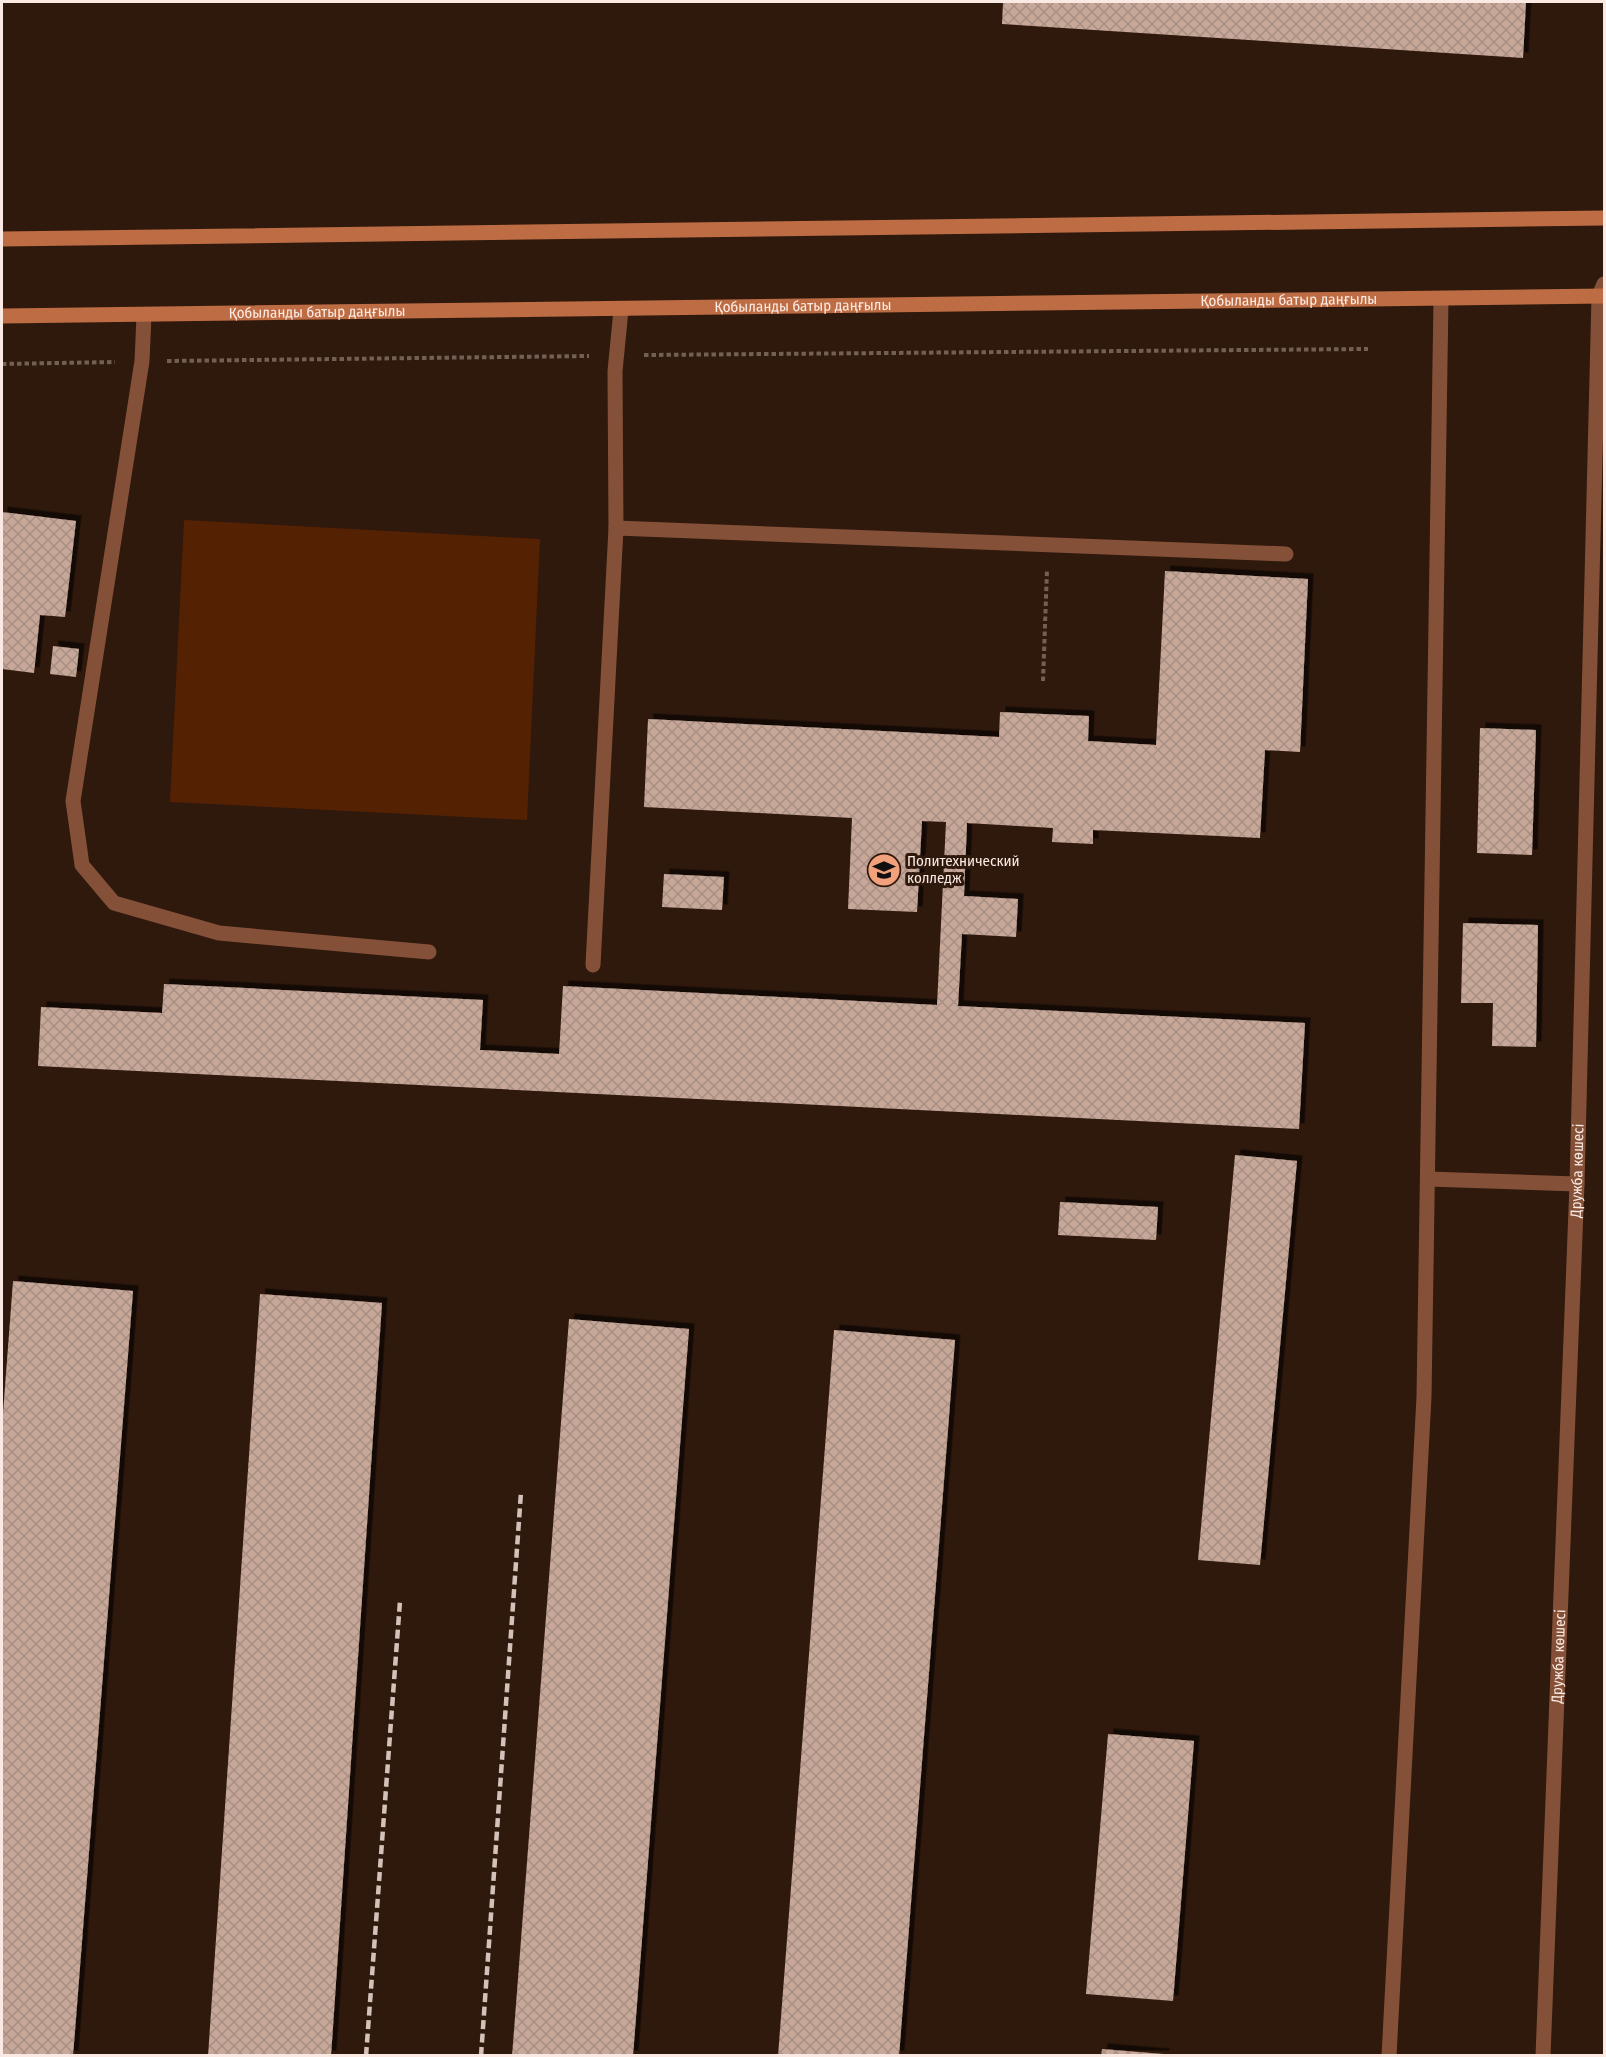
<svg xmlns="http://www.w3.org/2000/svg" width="1606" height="2057" font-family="'Fira Sans Condensed',sans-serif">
	<defs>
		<pattern id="building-cross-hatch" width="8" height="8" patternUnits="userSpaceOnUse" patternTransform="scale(1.5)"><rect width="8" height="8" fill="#c6a798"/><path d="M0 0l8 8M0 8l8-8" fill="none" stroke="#a78f83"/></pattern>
		<filter id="shadow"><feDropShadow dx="5.5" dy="-5.5" stdDeviation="0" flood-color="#0009"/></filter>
	</defs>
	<rect width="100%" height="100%" fill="#2f180c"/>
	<polygon fill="#552103" points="184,520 540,539 527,820 170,802"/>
	<g fill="url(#building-cross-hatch)" filter="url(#shadow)">
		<polygon points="1003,2 1526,2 1523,58 1002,24"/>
		<polygon points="2,512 76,521 65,617 40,615 34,673 2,669"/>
		<polygon points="1165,571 1308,579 1300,752 1265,750 1260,838 1093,830 1093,844 1052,842 1053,828 967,823 964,896 1018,899 1016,937 962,934 958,1006 1305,1023 1299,1129 38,1066 41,1007 162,1013 164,984 483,1000 480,1050 559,1054 563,986 937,1005 946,822 922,821 917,912 848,909 852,818 644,807 648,719 999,737 1000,712 1089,716 1088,741 1156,745"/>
		<polygon points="53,646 79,649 76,677 50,674"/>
		<polygon points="1480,728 1536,730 1532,855 1477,853"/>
		<polygon points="664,874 724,877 722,910 662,907"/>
		<polygon points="1463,923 1538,925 1536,1047 1492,1046 1493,1003 1461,1003"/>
		<polygon points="1235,1155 1297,1161 1260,1565 1198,1560"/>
		<polygon points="1060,1202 1158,1207 1156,1240 1058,1235"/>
		<polygon points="13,1281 133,1291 73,2056 2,2056 2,1426"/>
		<polygon points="260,1294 382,1303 331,2056 208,2056"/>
		<polygon points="569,1319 689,1329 633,2056 512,2056"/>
		<polygon points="834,1330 955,1340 899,2056 778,2056"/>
		<polygon points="1108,1734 1194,1741 1173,2001 1086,1994"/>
		<polygon points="1102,2049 1164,2054 1164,2056 1101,2056"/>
	</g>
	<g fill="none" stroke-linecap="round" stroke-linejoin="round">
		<g stroke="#745f55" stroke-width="4" stroke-dasharray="4.5 3" stroke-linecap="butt">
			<polyline points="644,355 1368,349"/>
			<polyline points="167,361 589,356"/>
			<polyline points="2,364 115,362"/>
			<polyline points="1043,681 1047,570"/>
		</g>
		<g stroke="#845138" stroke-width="15">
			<polyline points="144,316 142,361 73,801 82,865 114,903 219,933 429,952"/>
			<polyline points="616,528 1286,554"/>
			<polyline points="593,965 616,528 615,371 621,310"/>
			<polyline points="1428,1179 1577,1184"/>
			<polyline points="1389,2056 1424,1397 1441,299"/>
		</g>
		<path stroke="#845138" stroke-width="15" id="s1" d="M1543,2056L1577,1184L1599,296L1604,284"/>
		<g stroke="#be6c43" stroke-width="15">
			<polyline points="2,239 1604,218"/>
			<path id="s2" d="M2,316L1604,296"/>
		</g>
		<g stroke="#d4c2ba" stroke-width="4.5" stroke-dasharray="9 4.5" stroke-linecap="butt">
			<polyline points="366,2056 400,1601"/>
			<polyline points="481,2056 521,1492"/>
		</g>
	</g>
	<defs>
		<symbol id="university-disc" viewBox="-11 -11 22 22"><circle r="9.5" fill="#f1a17b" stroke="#2f180c"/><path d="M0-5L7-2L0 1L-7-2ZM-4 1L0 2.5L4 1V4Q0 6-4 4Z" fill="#111"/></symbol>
	</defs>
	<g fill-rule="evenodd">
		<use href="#university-disc" x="865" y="851" width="38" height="38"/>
	</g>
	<g text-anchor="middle" stroke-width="6" stroke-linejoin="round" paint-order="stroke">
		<g font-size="15" fill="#fbeae3" stroke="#2f180c">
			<text dy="5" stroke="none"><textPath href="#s2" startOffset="1287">Қобыланды батыр даңғылы</textPath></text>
			<text dy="5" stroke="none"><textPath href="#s2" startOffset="801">Қобыланды батыр даңғылы</textPath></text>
			<text dy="5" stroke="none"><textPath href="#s2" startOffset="315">Қобыланды батыр даңғылы</textPath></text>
			<text dy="5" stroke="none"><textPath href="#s1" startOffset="886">Дружба көшесі</textPath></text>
			<text dy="5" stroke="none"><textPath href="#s1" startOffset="400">Дружба көшесі</textPath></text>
		</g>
		<g font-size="15" fill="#fbeae3" stroke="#2f180c" text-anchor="start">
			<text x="907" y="866">Политехнический<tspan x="907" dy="17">колледж</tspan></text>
		</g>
	</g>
	<rect width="1606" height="2057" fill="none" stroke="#fbeae3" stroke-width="6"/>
</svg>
